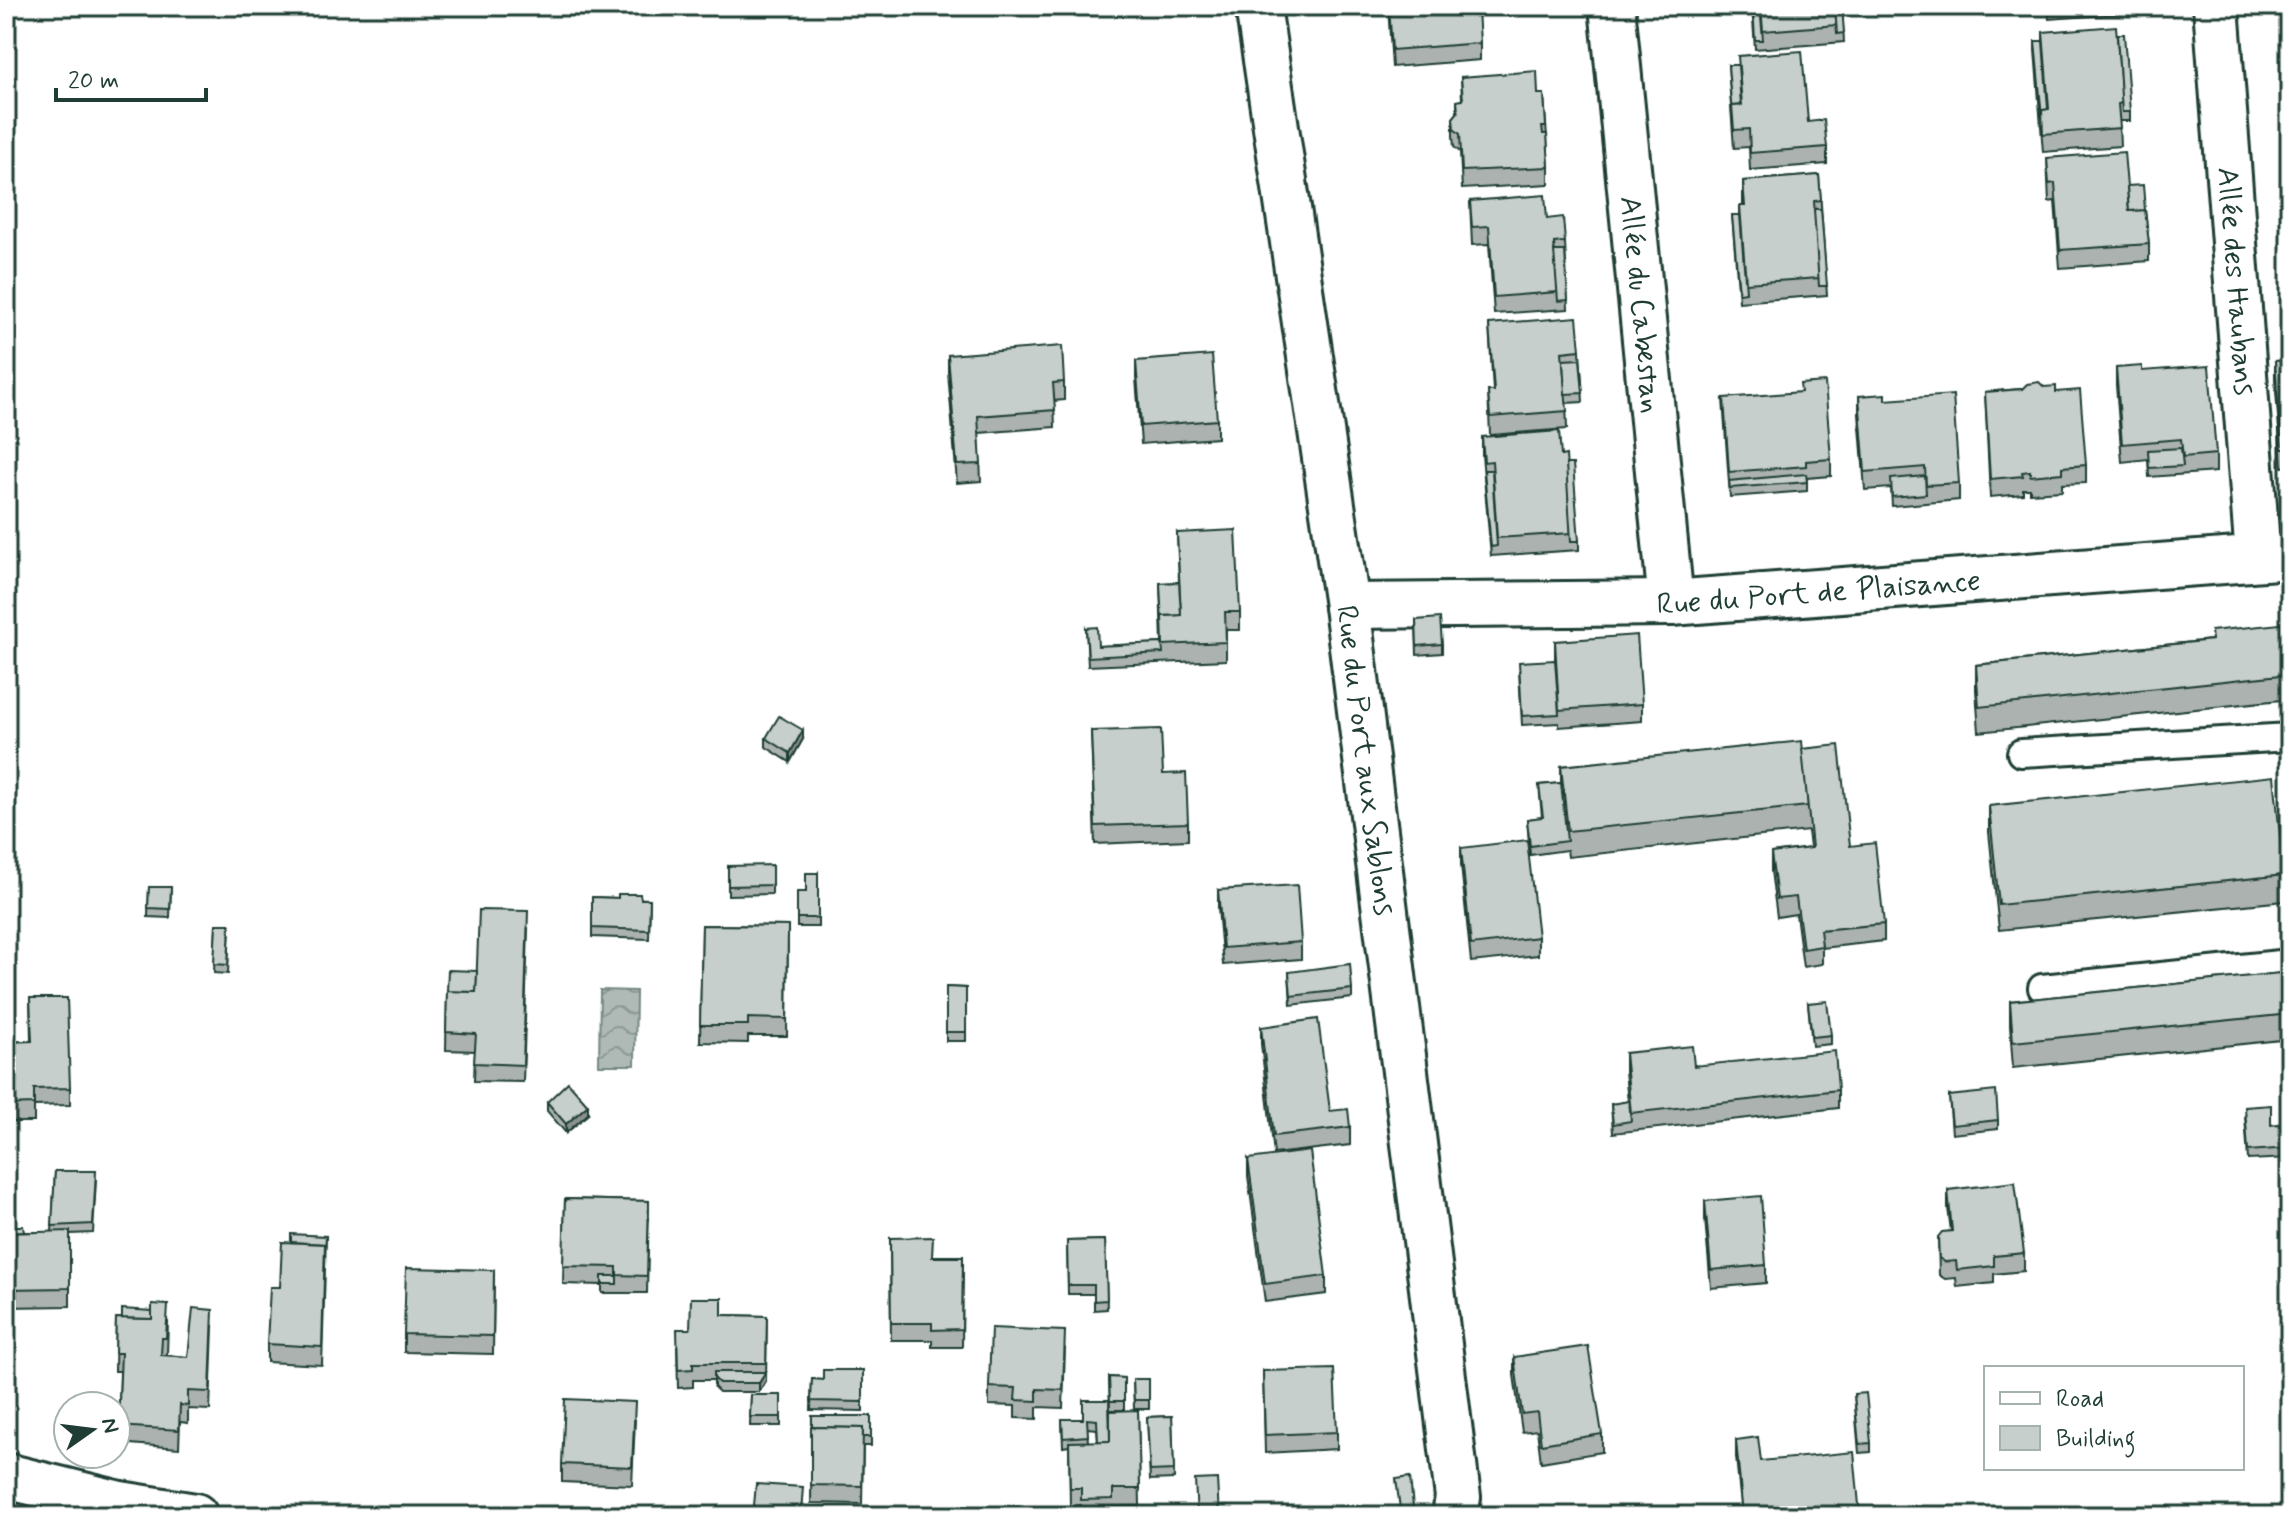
<svg xmlns="http://www.w3.org/2000/svg" width="2296" height="1522" font-family="Mynerve,sans-serif">
	<defs>
		<pattern id="water-waves" width="16" height="10" patternUnits="userSpaceOnUse" patternTransform="scale(2)"><rect width="16" height="10" fill="#afbab7"/><path d="M0 5q4-4 8 0t8 0" fill="none" stroke="#8e9896"/></pattern>
	</defs>
	<rect width="100%" height="100%" fill="#fff"/>
	<filter id="ink" filterUnits="userSpaceOnUse"><feTurbulence type="fractalNoise" baseFrequency=".0125" numOctaves="2"/><feDisplacementMap in="SourceGraphic" scale="16" xChannelSelector="R" yChannelSelector="G"/><feConvolveMatrix kernelMatrix="1 2 1 2 8 2 1 2 1" color-interpolation-filters="sRGB"/></filter>
	<g filter="url(#ink)">
		<polygon fill="url(#water-waves)" stroke="#758883" stroke-width="2" points="600,990 636,991 635,1065 599,1065"/>
		<g fill="none" stroke-linecap="round" stroke-linejoin="round">
			<defs>
				<g id="service">
					<polyline points="2021,753 2290,737"/>
					<polyline points="2042,988 2290,963"/>
				</g>
				<g id="minor">
					<path id="s1" d="M1258,6L1347,606L1458,1497L1455,1516"/>
					<path id="s2" d="M1612,6L1671,603"/>
					<path id="s3" d="M2216,6L2258,558"/>
					<path id="s4" d="M1347,606L1671,603L2290,556"/>
				</g>
				<polyline id="tertiary" points="6,1476 120,1504 195,1516"/>
			</defs>
			<use href="#service" stroke="#1f3d34" stroke-width="32"/>
			<use href="#minor" stroke="#1f3d34" stroke-width="50"/>
			<use href="#tertiary" stroke="#1f3d34" stroke-width="50"/>
			<use href="#service" stroke="#fff" stroke-width="26"/>
			<use href="#minor" stroke="#fff" stroke-width="44"/>
			<use href="#tertiary" stroke="#fff" stroke-width="44"/>
		</g>
		<g fill="#abb2af" stroke="#1f3d34" stroke-width="2" fill-rule="evenodd">
			<polygon points="1388,6 1476,6 1480,43 1480,60 1392,67"/>
			<polygon points="1752,6 1842,6 1844,42 1755,49"/>
			<polygon points="2048,6 2135,6 2135,13 2049,19"/>
			<polygon points="2043,32 2117,34 2130,112 2130,121 2119,121 2120,146 2043,152 2035,50 2035,41 2043,41"/>
			<polygon points="1728,65 1808,122 1827,147 1827,164 1750,170 1749,147 1734,148"/>
			<polygon points="1461,77 1538,94 1544,94 1549,167 1549,184 1462,189 1460,152 1454,147 1453,136 1453,118 1457,113 1457,101 1462,100"/>
			<polygon points="2047,158 2127,186 2145,210 2149,244 2149,261 2060,268 2055,201 2049,202"/>
			<polygon points="1819,175 1827,295 1739,302 1732,215 1740,215 1740,206 1743,206 1743,181"/>
			<polygon points="1470,201 1547,219 1565,242 1568,309 1494,314 1489,244 1472,245"/>
			<polygon points="1489,324 1580,350 1583,402 1566,403 1567,429 1490,435 1488,391 1493,391"/>
			<polygon points="948,355 1064,382 1064,400 1054,401 1055,427 979,433 981,481 957,483 948,372"/>
			<polygon points="2290,360 2290,466 2282,467 2275,379 2275,361"/>
			<polygon points="1136,361 1217,420 1217,438 1141,444 1136,378"/>
			<polygon points="2116,368 2142,371 2216,454 2216,472 2149,477 2148,459 2122,462 2116,385"/>
			<polygon points="2044,387 2056,392 2086,465 2086,483 2062,484 2062,491 2030,493 2030,489 2023,489 2023,494 1990,497 1985,392"/>
			<polygon points="1859,396 1885,400 1959,483 1959,500 1892,506 1891,488 1865,490 1859,414"/>
			<polygon points="1723,399 1831,459 1831,476 1807,478 1807,491 1730,497"/>
			<polygon points="1482,437 1561,456 1566,464 1579,541 1579,550 1491,556 1482,455"/>
			<polygon points="1177,533 1240,612 1240,630 1226,630 1226,660 1088,666 1086,628 1098,646 1162,643 1160,583 1179,582"/>
			<polygon points="1416,620 1442,644 1442,653 1417,655"/>
			<polygon points="2290,623 2290,699 1979,732 1976,690 1976,665 2211,640"/>
			<polygon points="1555,641 1642,704 1642,721 1559,727 1559,723 1522,725 1519,671 1555,660"/>
			<polygon points="1091,731 1163,774 1188,823 1188,840 1095,844"/>
			<polygon points="766,738 803,739 790,762 766,747"/>
			<polygon points="1802,749 1850,846 1884,924 1884,941 1822,948 1822,964 1803,967 1796,914 1777,917 1771,871 1771,853 1810,848 1808,831 1568,857 1567,849 1567,850 1530,855 1527,819 1542,817 1539,785 1561,783 1561,766"/>
			<polygon points="1989,806 2284,875 2284,901 1999,930 1989,832"/>
			<polygon points="1461,848 1538,937 1538,955 1471,962 1461,865"/>
			<polygon points="728,866 772,885 772,894 728,895"/>
			<polygon points="818,873 818,927 797,927 797,892 806,892"/>
			<polygon points="149,887 171,887 170,918 148,917"/>
			<polygon points="1218,890 1301,942 1301,959 1223,965 1218,908"/>
			<polygon points="592,897 650,899 649,939 592,937"/>
			<polygon points="216,924 230,924 228,974 214,973"/>
			<polygon points="702,925 788,926 787,1036 748,1036 748,1043 700,1042"/>
			<polygon points="528,929 523,1082 474,1081 475,1051 446,1050 447,991 477,971"/>
			<polygon points="1289,972 1352,989 1352,998 1291,1005"/>
			<polygon points="2290,972 2290,1039 2013,1068 2010,1026 2010,1001"/>
			<polygon points="946,987 966,988 966,1041 946,1041"/>
			<polygon points="30,998 70,1088 70,1105 34,1106 34,1122 6,1122 6,1042 31,1041"/>
			<polygon points="1808,1003 1831,1035 1831,1044 1812,1046"/>
			<polygon points="1261,1027 1330,1111 1350,1127 1350,1145 1274,1154 1261,1044"/>
			<polygon points="1625,1053 1838,1090 1838,1108 1613,1133 1611,1104 1628,1102 1625,1071"/>
			<polygon points="1949,1096 1998,1120 1998,1129 1952,1134"/>
			<polygon points="547,1102 588,1114 566,1133 547,1111"/>
			<polygon points="2245,1116 2271,1125 2290,1123 2290,1158 2248,1160"/>
			<polygon points="1248,1159 1326,1276 1326,1294 1265,1302 1248,1176"/>
			<polygon points="55,1171 96,1180 93,1233 70,1234 70,1306 6,1307 6,1226 24,1232 52,1232"/>
			<polygon points="1948,1190 2024,1253 2024,1271 1994,1274 1994,1283 1957,1287 1956,1278 1945,1279 1939,1275 1938,1237 1951,1231 1948,1208"/>
			<polygon points="565,1199 649,1201 647,1293 602,1293 602,1285 563,1284"/>
			<polygon points="1705,1201 1766,1265 1766,1283 1711,1288 1705,1219"/>
			<polygon points="326,1236 322,1365 267,1362 267,1344 291,1242"/>
			<polygon points="890,1238 933,1256 963,1256 962,1347 932,1347 932,1340 891,1340"/>
			<polygon points="1105,1240 1107,1309 1094,1310 1094,1294 1068,1294 1067,1241"/>
			<polygon points="494,1270 493,1354 404,1352 404,1334"/>
			<polygon points="6,1310 8,1310 9,1337 6,1337"/>
			<polygon points="722,1315 767,1316 766,1381 759,1392 719,1392 714,1387 714,1380 693,1380 693,1387 678,1388 677,1347 690,1329"/>
			<polygon points="116,1318 168,1322 167,1355 188,1357 213,1327 210,1410 188,1409 188,1423 180,1422 179,1448 118,1443 120,1371 115,1371"/>
			<polygon points="1065,1349 1063,1408 1037,1407 1037,1419 1015,1418 1015,1406 989,1405 989,1387"/>
			<polygon points="1514,1357 1602,1434 1602,1452 1541,1462 1537,1430 1522,1432 1514,1375"/>
			<polygon points="863,1370 863,1411 811,1410 812,1379 823,1380"/>
			<polygon points="1263,1371 1337,1432 1337,1449 1265,1453"/>
			<polygon points="1109,1377 1124,1378 1124,1410 1110,1410"/>
			<polygon points="1133,1379 1149,1379 1149,1409 1134,1409"/>
			<polygon points="1854,1394 1871,1443 1871,1452 1859,1453"/>
			<polygon points="751,1395 781,1395 781,1426 750,1426"/>
			<path d="M1083,1400L1110,1435L1138,1410L1140,1506L1113,1507V1516H1081V1505L1070,1506L1069,1446L1063,1447L1062,1419H1083ZM1087,1428L1097,1429L1098,1442H1088Z"/>
			<polygon points="812,1416 871,1416 871,1446 863,1446 862,1504 811,1503"/>
			<polygon points="1172,1416 1174,1479 1150,1480 1147,1417"/>
			<polygon points="635,1420 632,1485 562,1482 562,1464"/>
			<polygon points="1736,1440 1761,1461 1860,1516 1742,1516 1736,1457"/>
		</g>
		<g fill="#8b918f" stroke="#1f3d34" stroke-width="2">
			<polygon points="803,730 803,739 790,762 790,753"/>
			<polygon points="588,1105 588,1114 566,1133 566,1124"/>
			<polygon points="766,1372 766,1381 759,1392 759,1383"/>
			<polygon points="1413,1507 1413,1516 1403,1516"/>
		</g>
		<g fill="#c7cfcc" stroke="#1f3d34" stroke-width="2">
			<polygon points="1389,6 1460,6 1460,11 1478,9 1480,43 1392,50"/>
			<polygon points="1460,6 1476,6 1477,9 1460,11"/>
			<polygon points="1753,6 1760,6 1763,40 1755,40"/>
			<polygon points="1761,6 1835,6 1837,25 1763,31"/>
			<polygon points="1835,6 1842,6 1844,33 1837,34"/>
			<polygon points="2116,26 2122,103 2118,104 2120,128 2043,134 2042,110 2049,109 2043,32"/>
			<polygon points="2117,34 2124,34 2130,112 2122,112"/>
			<polygon points="2035,41 2043,41 2048,109 2042,110 2042,118"/>
			<polygon points="1802,51 1808,122 1824,120 1827,147 1750,153 1749,129 1734,130 1732,106 1742,105 1738,56"/>
			<polygon points="1728,65 1738,65 1741,105 1732,106 1732,114"/>
			<polygon points="1537,71 1538,94 1544,94 1546,127 1542,127 1543,134 1547,134 1549,167 1462,171 1460,134 1454,129 1453,118 1458,112 1457,101 1463,100 1461,77"/>
			<polygon points="2124,152 2129,211 2145,210 2149,244 2060,250 2055,183 2049,184 2047,158"/>
			<polygon points="1819,175 1821,200 1814,201 1819,278 1746,283 1740,206 1745,206 1743,181"/>
			<polygon points="2143,185 2145,210 2129,211 2127,186"/>
			<polygon points="1545,195 1547,219 1563,217 1565,242 1554,243 1558,292 1494,297 1489,226 1472,227 1470,201"/>
			<polygon points="1814,209 1821,209 1827,286 1819,286"/>
			<polygon points="1732,215 1740,215 1746,292 1739,293"/>
			<polygon points="1554,251 1565,251 1568,300 1558,301"/>
			<polygon points="1577,317 1580,350 1562,352 1567,411 1490,417 1488,391 1494,391 1489,324"/>
			<polygon points="1062,346 1064,382 1053,383 1055,410 978,416 981,464 957,465 948,355"/>
			<polygon points="1212,355 1217,420 1141,426 1136,361"/>
			<polygon points="1580,359 1583,393 1565,394 1563,360"/>
			<polygon points="2290,360 2290,449 2282,449 2275,361"/>
			<polygon points="2142,366 2142,371 2209,366 2216,454 2183,457 2181,439 2122,444 2116,368"/>
			<polygon points="1825,382 1831,459 1806,461 1806,466 1729,472 1724,398 1801,392 1800,384"/>
			<polygon points="2039,382 2044,387 2056,386 2056,392 2080,390 2086,465 2062,467 2062,473 2030,476 2030,471 2022,472 2023,476 1990,479 1985,392 2022,389 2027,384"/>
			<polygon points="1885,394 1885,400 1953,395 1959,483 1926,485 1925,467 1865,472 1859,396"/>
			<polygon points="1559,431 1561,456 1566,455 1571,533 1497,538 1492,461 1484,462 1482,437"/>
			<polygon points="2181,448 2183,466 2149,468 2148,450"/>
			<polygon points="1566,464 1573,464 1579,541 1571,541"/>
			<polygon points="1484,470 1492,470 1497,546 1491,547"/>
			<polygon points="1806,474 1807,482 1730,488 1729,481"/>
			<polygon points="1925,476 1926,494 1892,497 1891,479"/>
			<polygon points="1236,530 1240,612 1225,612 1226,642 1163,645 1162,616 1181,615 1177,533"/>
			<polygon points="1179,582 1181,615 1162,616 1162,624 1160,583"/>
			<polygon points="1440,618 1442,644 1417,646 1416,620"/>
			<polygon points="2290,623 2290,674 1979,707 1976,665 2212,640 2211,631"/>
			<polygon points="1097,627 1098,646 1162,643 1163,653 1088,657 1086,628"/>
			<polygon points="1637,635 1642,704 1559,710 1555,641"/>
			<polygon points="1555,660 1559,714 1522,716 1519,662"/>
			<polygon points="779,716 803,730 790,753 766,738"/>
			<polygon points="1161,729 1163,774 1186,773 1188,823 1095,826 1091,731"/>
			<polygon points="1802,741 1808,806 1568,831 1561,766"/>
			<polygon points="1839,745 1850,846 1875,843 1884,924 1820,930 1822,946 1803,949 1796,897 1777,899 1771,853 1812,848 1802,749"/>
			<polygon points="2274,776 2284,875 1999,905 1989,806"/>
			<polygon points="1561,783 1567,841 1530,846 1527,819 1543,817 1539,785"/>
			<polygon points="1527,840 1538,937 1471,945 1461,848"/>
			<polygon points="772,865 772,885 728,886 728,866"/>
			<polygon points="806,873 818,873 818,918 797,918 797,892 806,892"/>
			<polygon points="1297,885 1301,942 1223,948 1218,890"/>
			<polygon points="149,887 171,887 170,909 148,908"/>
			<polygon points="618,894 640,894 641,899 650,899 649,930 592,928 592,897 618,898"/>
			<polygon points="479,910 528,911 523,1065 474,1063 476,1034 446,1032 447,991 476,992"/>
			<polygon points="216,924 230,924 228,965 214,964"/>
			<polygon points="702,925 788,926 787,1019 748,1018 748,1025 700,1025"/>
			<polygon points="1350,964 1352,989 1291,996 1289,972"/>
			<polygon points="448,970 477,971 476,992 447,991"/>
			<polygon points="2290,972 2290,1014 2013,1042 2010,1001"/>
			<polygon points="946,987 966,988 966,1032 946,1032"/>
			<polygon points="30,998 67,998 70,1088 34,1089 34,1104 6,1105 6,1042 32,1041"/>
			<polygon points="1827,1001 1831,1035 1812,1037 1808,1003"/>
			<polygon points="1318,1019 1330,1111 1348,1109 1350,1127 1274,1136 1261,1027"/>
			<polygon points="1692,1046 1694,1066 1835,1051 1838,1090 1631,1113 1625,1053"/>
			<polygon points="568,1082 588,1105 566,1124 547,1102"/>
			<polygon points="1996,1091 1998,1120 1952,1125 1949,1096"/>
			<polygon points="1629,1101 1631,1121 1613,1124 1611,1104"/>
			<polygon points="2271,1105 2271,1125 2290,1123 2290,1148 2248,1151 2245,1107"/>
			<polygon points="1310,1151 1326,1276 1265,1284 1248,1159"/>
			<polygon points="55,1171 96,1171 93,1224 52,1226"/>
			<polygon points="2015,1182 2024,1253 1994,1256 1994,1266 1957,1270 1956,1261 1945,1262 1939,1258 1938,1237 1942,1232 1952,1231 1948,1190"/>
			<polygon points="1761,1196 1766,1265 1711,1270 1705,1201"/>
			<polygon points="565,1199 649,1201 647,1276 617,1275 617,1267 563,1266"/>
			<polygon points="6,1226 23,1226 24,1232 6,1233"/>
			<polygon points="70,1231 70,1288 6,1289 6,1233"/>
			<polygon points="291,1234 326,1236 325,1252 325,1244 291,1242"/>
			<polygon points="933,1237 932,1257 963,1257 962,1329 932,1330 932,1323 891,1323 890,1238"/>
			<polygon points="1105,1240 1107,1300 1094,1301 1094,1285 1068,1285 1067,1241"/>
			<polygon points="282,1242 325,1244 322,1347 267,1344 270,1287 280,1287"/>
			<polygon points="933,1256 963,1256 963,1265 963,1257 933,1257"/>
			<polygon points="406,1268 494,1270 493,1336 404,1334"/>
			<rect x="602" y="1276" width="15" height="8"/>
			<polygon points="691,1298 722,1298 722,1315 767,1316 766,1363 693,1363 693,1369 678,1370 677,1329 690,1329"/>
			<polygon points="152,1304 168,1305 166,1338 162,1338 161,1355 188,1357 193,1308 213,1310 210,1392 188,1391 188,1406 180,1405 179,1430 118,1426 121,1353 115,1353 116,1318 152,1319"/>
			<polygon points="122,1309 152,1311 152,1319 122,1318"/>
			<polygon points="6,1310 8,1310 9,1328 6,1328"/>
			<polygon points="991,1328 1065,1331 1063,1390 1037,1389 1037,1401 1015,1400 1016,1388 989,1387"/>
			<polygon points="1588,1346 1602,1434 1541,1444 1537,1412 1522,1414 1514,1357"/>
			<polygon points="1334,1369 1337,1432 1265,1435 1263,1371"/>
			<polygon points="823,1370 863,1370 863,1402 811,1401 812,1379 823,1380"/>
			<polygon points="714,1372 766,1372 759,1383 719,1383 714,1378"/>
			<polygon points="1109,1377 1124,1378 1124,1401 1110,1401"/>
			<polygon points="1133,1379 1149,1379 1149,1400 1134,1400"/>
			<polygon points="1866,1393 1871,1443 1859,1444 1854,1394"/>
			<polygon points="751,1395 781,1395 781,1417 750,1417"/>
			<polygon points="565,1399 635,1402 632,1467 562,1464"/>
			<polygon points="1083,1400 1109,1400 1110,1441 1098,1442 1097,1420 1087,1419 1088,1436 1063,1438 1062,1419 1083,1419"/>
			<polygon points="1138,1410 1140,1489 1113,1489 1113,1499 1081,1500 1081,1488 1070,1488 1069,1442 1110,1441 1110,1411"/>
			<polygon points="812,1416 871,1416 871,1437 863,1437 863,1428 812,1427"/>
			<polygon points="1172,1416 1174,1470 1150,1471 1147,1417"/>
			<polygon points="811,1427 863,1428 862,1486 811,1485"/>
			<polygon points="1758,1437 1761,1461 1854,1452 1860,1516 1743,1516 1736,1440"/>
			<polygon points="1410,1477 1413,1507 1403,1516 1401,1516 1396,1479"/>
			<polygon points="1217,1479 1219,1516 1197,1516 1195,1480"/>
			<polygon points="756,1484 803,1487 801,1513 805,1514 805,1516 749,1516 753,1516"/>
		</g>
	</g>
	<g text-anchor="middle" stroke-width="6" stroke-linejoin="round" paint-order="stroke">
		<g font-size="30" fill="#1f3d34" stroke="#fff">
			<text dy="10" stroke="none"><textPath href="#s3" startOffset="276">Allée des Haubans</textPath></text>
			<text dy="10" stroke="none"><textPath href="#s2" startOffset="300">Allée du Cabestan</textPath></text>
			<text dy="10" stroke="none"><textPath href="#s4" startOffset="472">Rue du Port de Plaisance</textPath></text>
			<text dy="10" stroke="none"><textPath href="#s1" startOffset="762">Rue du Port aux Sablons</textPath></text>
		</g>
	</g>
	<rect width="2296" height="1522" fill="none" stroke="#fff" stroke-width="32"/>
	<rect x="16" y="16" width="2264" height="1490" fill="none" stroke="#1f3d34" stroke-width="3" filter="url(#ink)"/>
	<rect x="1984" y="1366" width="260" height="104" fill="#ffffff" stroke="#a5b1ae" stroke-width="2"/>
	<rect x="2000" y="1392" width="40" height="12" fill="#ffffff" stroke="#a5b1ae" stroke-width="2"/>
	<text x="2056" y="1406" font-size="24" fill="#1f3d34">Road</text>
	<rect x="2000" y="1426" width="40" height="24" fill="#c7cfcc" stroke="#a5b1ae" stroke-width="2"/>
	<text x="2056" y="1446" font-size="24" fill="#1f3d34">Building</text>
	<g transform="translate(92 1430) rotate(76)"><circle r="38" fill="#ffffff" stroke="#a5b1ae" stroke-width="2"/>
	<path d="M0-6L14 30L0 20L-14 30Z" fill="#1f3d34"/>
	<text y="-12" font-size="22" font-weight="bold" text-anchor="middle" fill="#1f3d34">N</text>
	</g>
	<path d="M56 88v12h150v-12" fill="none" stroke="#1f3d34" stroke-width="4"/>
	<text x="68" y="88" font-size="24" fill="#1f3d34" stroke="#ffffff" stroke-width="6" paint-order="stroke">20 m</text>
</svg>
